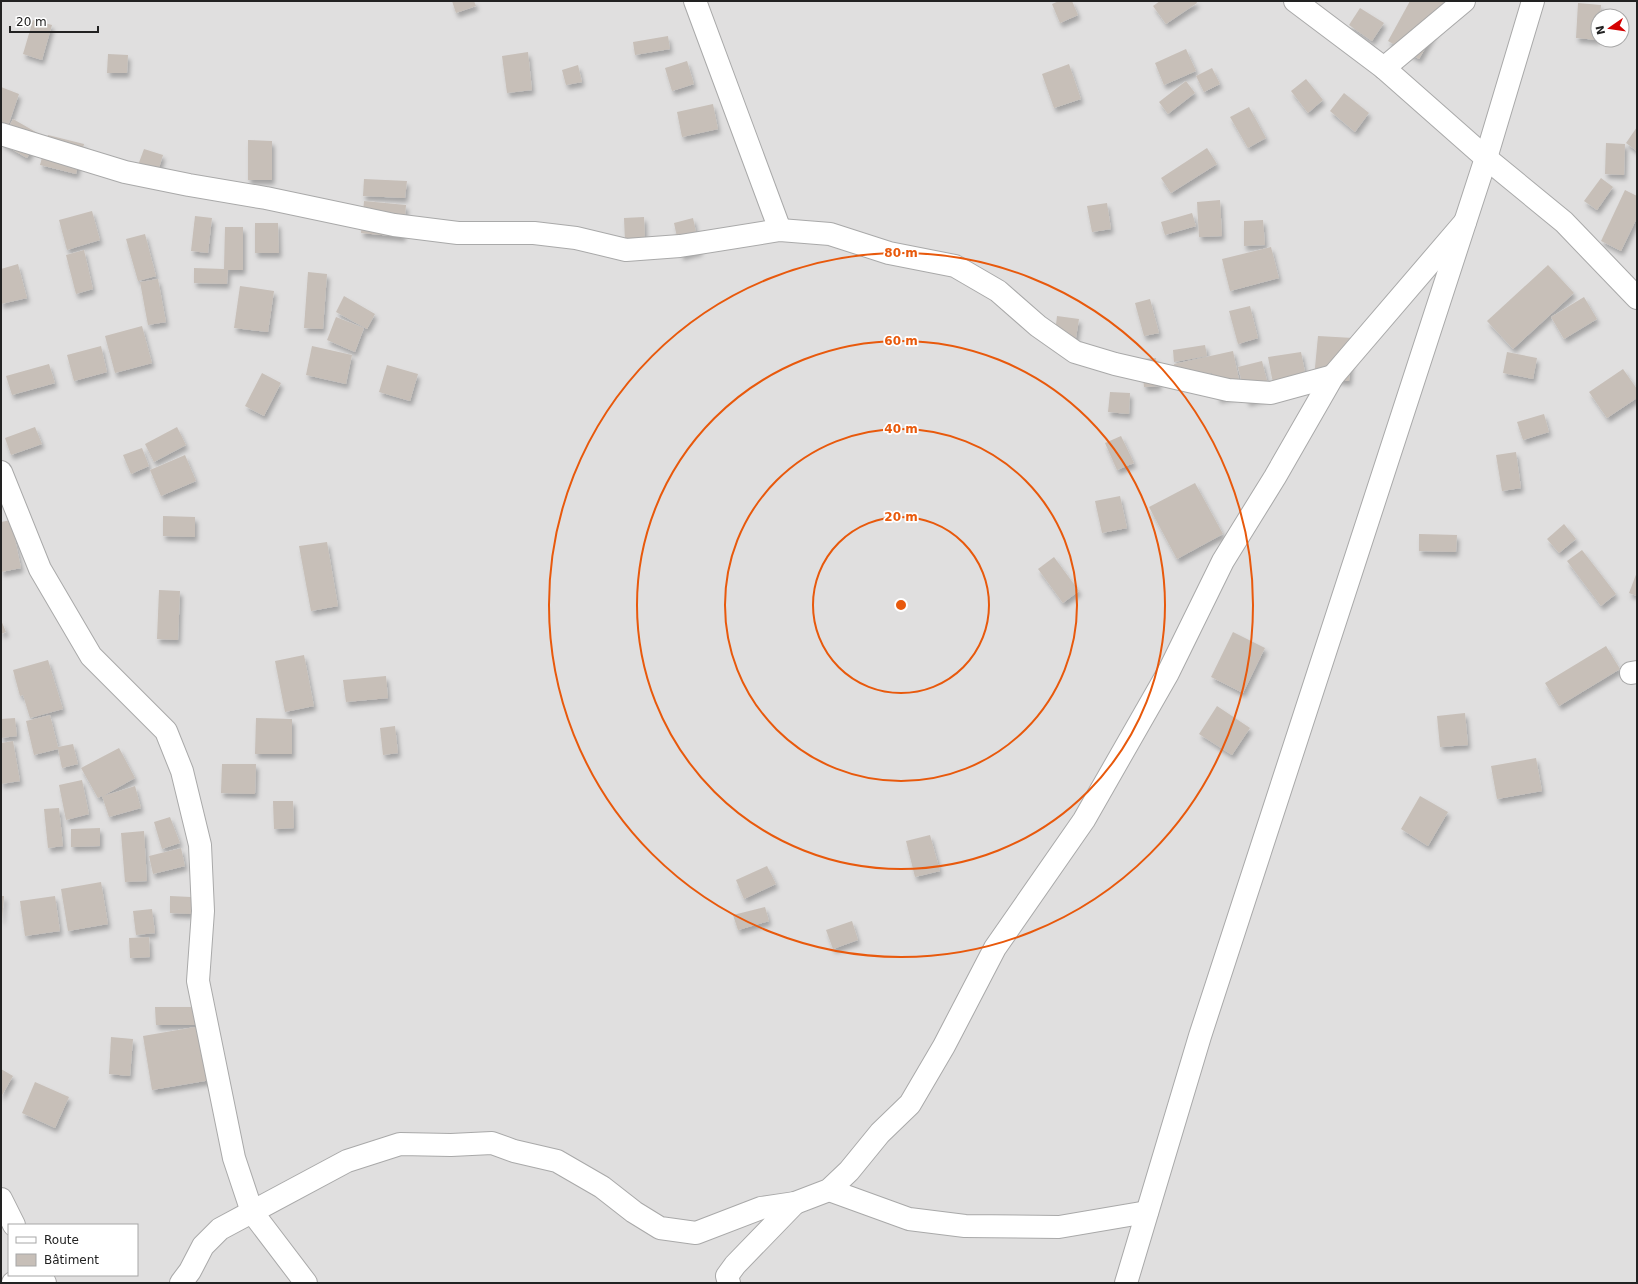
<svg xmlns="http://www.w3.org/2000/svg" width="1638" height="1284" font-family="'DejaVu Sans',sans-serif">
	<defs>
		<filter id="shadow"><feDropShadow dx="2.5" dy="4.5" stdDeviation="2" flood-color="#0004"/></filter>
	</defs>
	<rect width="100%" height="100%" fill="#f2efe9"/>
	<path fill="#e0dfdf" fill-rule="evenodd" d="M1,1H1637V1283H1ZM1598,16H1622V40H1598ZM9,1225H137V1275H9Z"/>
	<g fill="#c7bfb8" filter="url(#shadow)">
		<polygon points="452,1 474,1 476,6 456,13"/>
		<polygon points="1059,1 1072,1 1078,15 1060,23 1052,4"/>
		<polygon points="1160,1 1196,1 1197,3 1166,24 1153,6"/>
		<polygon points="1410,1 1452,1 1419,59 1388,41"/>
		<polygon points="1578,3 1601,5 1600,16 1598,16 1598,40 1576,38"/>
		<polygon points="1360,8 1384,23 1372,41 1349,25"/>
		<polygon points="33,20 52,25 42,60 23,54"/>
		<polygon points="668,36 670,49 635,55 633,42"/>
		<polygon points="1186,49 1196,71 1164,85 1155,63"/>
		<polygon points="528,52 532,90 507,93 502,56"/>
		<polygon points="108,54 128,55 127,73 107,73"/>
		<polygon points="687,61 694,84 672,91 665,68"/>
		<polygon points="1069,64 1081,99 1054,108 1042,74"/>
		<polygon points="578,65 582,82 566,85 562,70"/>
		<polygon points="1212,68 1220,84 1204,92 1196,76"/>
		<polygon points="1306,79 1323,100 1308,113 1291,91"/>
		<polygon points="1186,81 1195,93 1168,114 1159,102"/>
		<polygon points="1,87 19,94 6,132 13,119 41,135 27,158 1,143"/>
		<polygon points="1344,93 1369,113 1355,132 1330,111"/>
		<polygon points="713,104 718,129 682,137 677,112"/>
		<polygon points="1249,107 1266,138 1248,148 1230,117"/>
		<polygon points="1637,127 1637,151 1626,143"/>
		<polygon points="48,135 84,144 76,174 40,165"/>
		<polygon points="248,140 272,141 272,180 248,180"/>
		<polygon points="1606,143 1625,144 1624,175 1605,174"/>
		<polygon points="1207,148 1217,164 1171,193 1161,178"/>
		<polygon points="144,149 163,155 157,174 137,168"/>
		<polygon points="1601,178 1613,187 1597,210 1584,201"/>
		<polygon points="364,179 407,181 405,198 363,196"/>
		<polygon points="1625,190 1637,196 1637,218 1621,251 1601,241"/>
		<polygon points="1220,200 1222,236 1199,237 1197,202"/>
		<polygon points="364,201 406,205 403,237 361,233"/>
		<polygon points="1107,203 1111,229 1092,232 1087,206"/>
		<polygon points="92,211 100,240 67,250 59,220"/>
		<polygon points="1192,213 1196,226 1165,235 1161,222"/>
		<polygon points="195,216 212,218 208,253 191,251"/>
		<polygon points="644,217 645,240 625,241 624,218"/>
		<polygon points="693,218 700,251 681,256 674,223"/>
		<polygon points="1263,220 1265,245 1244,246 1244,221"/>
		<polygon points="255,223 278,223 279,253 255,253"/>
		<polygon points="225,227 243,227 243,270 228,270 227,284 194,283 194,268 224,269"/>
		<polygon points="145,234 156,276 138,281 126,239"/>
		<polygon points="1271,247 1279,278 1230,291 1222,259"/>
		<polygon points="84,250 93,289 76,294 66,255"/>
		<polygon points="18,264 27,298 1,304 1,269"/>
		<polygon points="1548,265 1574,293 1513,349 1487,321"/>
		<polygon points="308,272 327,274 323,329 304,328"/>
		<polygon points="158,279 166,322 148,325 140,282"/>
		<polygon points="240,286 274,291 268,332 234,328"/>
		<polygon points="344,296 375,314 367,329 336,312"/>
		<polygon points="1584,297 1597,319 1564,339 1551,317"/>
		<polygon points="1150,299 1159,333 1144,336 1135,303"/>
		<polygon points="1250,306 1258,338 1238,344 1229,311"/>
		<polygon points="1057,316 1079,319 1075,344 1054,342"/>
		<polygon points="336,317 364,328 355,352 327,340"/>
		<polygon points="142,326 152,363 115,373 105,336"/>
		<polygon points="1318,336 1353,338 1349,381 1314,378"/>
		<polygon points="1205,345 1207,356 1174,362 1173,350"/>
		<polygon points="101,346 107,372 74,381 67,355"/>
		<polygon points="312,346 352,355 346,384 306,375"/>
		<polygon points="1233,351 1242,394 1218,399 1212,373 1177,380 1174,364"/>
		<polygon points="1301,352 1306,377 1273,383 1268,357"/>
		<polygon points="1507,352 1537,358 1533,379 1503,373"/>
		<polygon points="1156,358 1159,386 1144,387 1141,359"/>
		<polygon points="1262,361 1271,396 1247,402 1238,367"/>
		<polygon points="49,364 55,383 12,395 6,376"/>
		<polygon points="387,365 418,374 410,401 379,392"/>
		<polygon points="1623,369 1637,389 1637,398 1607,418 1589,392"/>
		<polygon points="262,373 281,383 264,416 245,406"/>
		<polygon points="1110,392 1130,393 1129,414 1108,412"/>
		<polygon points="1544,414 1549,432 1523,440 1517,422"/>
		<polygon points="35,427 42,444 11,455 5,438"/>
		<polygon points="177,427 186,445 154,462 145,444"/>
		<polygon points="1121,436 1134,463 1117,470 1105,443"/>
		<polygon points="142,448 149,466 131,474 123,455"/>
		<polygon points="1516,452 1521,488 1502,491 1496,455"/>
		<polygon points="185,455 196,481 161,496 150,470"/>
		<polygon points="1195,483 1223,534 1177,559 1149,507"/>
		<polygon points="1120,496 1127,528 1102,533 1095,501"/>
		<polygon points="163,516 195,517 195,537 163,536"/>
		<polygon points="11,520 21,568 1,572 1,522"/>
		<polygon points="1564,524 1576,539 1559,553 1547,539"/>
		<polygon points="1419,534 1457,535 1456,552 1419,551"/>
		<polygon points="327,542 338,606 311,611 299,546"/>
		<polygon points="1582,550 1616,594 1601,606 1567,561"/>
		<polygon points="1054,557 1079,591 1063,603 1038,569"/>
		<polygon points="1637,572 1637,596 1629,593"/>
		<polygon points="159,590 180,591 178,640 157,639"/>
		<polygon points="1,620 6,632 1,634"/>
		<polygon points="1233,632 1265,648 1243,693 1211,677"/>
		<polygon points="1606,646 1620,669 1559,706 1545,683"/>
		<polygon points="304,655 314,706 285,712 275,661"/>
		<polygon points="48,660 63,709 30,718 23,695 20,696 13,670"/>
		<polygon points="386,676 388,698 346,702 343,680"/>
		<polygon points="1217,706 1250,728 1232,755 1199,734"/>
		<polygon points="1465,713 1468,745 1440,747 1437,716"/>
		<polygon points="50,715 58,747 73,744 78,764 62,768 58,749 34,755 26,721"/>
		<polygon points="15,718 17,736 1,738 1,719"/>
		<polygon points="256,718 292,719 292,754 255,754"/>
		<polygon points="395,726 398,753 383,755 380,728"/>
		<polygon points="13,741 20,781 1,784 1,743"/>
		<polygon points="119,748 135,778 103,796 135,786 141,808 109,817 102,796 98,798 81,768"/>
		<polygon points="1536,758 1542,791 1497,799 1491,766"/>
		<polygon points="222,764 256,764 255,794 221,793"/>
		<polygon points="82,780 89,814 66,820 59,785"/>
		<polygon points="1420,796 1448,812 1428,846 1401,829"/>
		<polygon points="273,801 293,801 294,828 274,829"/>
		<polygon points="59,808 63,846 48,848 44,809"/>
		<polygon points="170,817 180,843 162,849 154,822"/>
		<polygon points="100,828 100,846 71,847 71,829"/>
		<polygon points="144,831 147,881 125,882 121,833"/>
		<polygon points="930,835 940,871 915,877 906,841"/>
		<polygon points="181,848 185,866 153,874 149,856"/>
		<polygon points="767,866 776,884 744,899 736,880"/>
		<polygon points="101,882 108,924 68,931 61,889"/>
		<polygon points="1,896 4,896 2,920 1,920"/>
		<polygon points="55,896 60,931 25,936 20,901"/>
		<polygon points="170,896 191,897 191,914 170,913"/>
		<polygon points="765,907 769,921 738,930 733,915"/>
		<polygon points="152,909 155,933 136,935 133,911"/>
		<polygon points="852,921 858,940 833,949 826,930"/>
		<polygon points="149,937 150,957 130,958 129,938"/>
		<polygon points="155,1007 202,1007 202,1025 156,1025"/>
		<polygon points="201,1026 211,1080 152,1090 143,1036"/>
		<polygon points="111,1037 133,1039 130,1076 109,1074"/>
		<polygon points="1,1069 13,1076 1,1097"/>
		<polygon points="35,1082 69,1097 55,1128 22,1113"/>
	</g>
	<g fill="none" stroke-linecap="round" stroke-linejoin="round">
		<defs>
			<g id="minor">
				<polyline points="695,1 780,230"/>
				<polyline points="1295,1 1384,68 1486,158 1564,222 1637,298"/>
				<polyline points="1384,68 1464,1"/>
				<polyline points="1,134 125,172 189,185 266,198 394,225 458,233 534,233 576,238 626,250 680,246 780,230 830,234 889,253 955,266 998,291 1038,326 1075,352 1115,364 1228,390 1271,393 1333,376"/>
				<polyline points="1,472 40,569 91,656 166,731 182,771 200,845 203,911 198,981 234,1158 252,1212 306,1283"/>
				<polyline points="1631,673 1637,672"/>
				<polyline points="829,1190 909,1219 965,1226 1059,1227 1147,1212"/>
				<polyline points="1,1199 14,1225"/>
				<polyline points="41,1275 45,1283"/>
				<polyline points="13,1283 25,1275"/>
				<polyline points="181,1283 190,1271 203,1246 220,1229 347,1161 400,1144 451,1145 492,1143 514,1151 557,1161 602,1187 634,1212 660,1228 696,1233 761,1208 795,1203 829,1190 849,1171 880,1133 910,1104 944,1046 995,948 1084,820 1168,673 1223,561 1275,477 1333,376 1465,222"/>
				<polyline points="729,1283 727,1276 735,1265 795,1203"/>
				<polyline points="1126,1283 1200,1036 1486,158 1533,1"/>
			</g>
		</defs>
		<use href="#minor" stroke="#a9a9a9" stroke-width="24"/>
		<use href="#minor" stroke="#fff" stroke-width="22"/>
	</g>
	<g fill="none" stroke="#e8590c" stroke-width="2">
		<circle cx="901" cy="605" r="88"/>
		<circle cx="901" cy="605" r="176"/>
		<circle cx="901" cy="605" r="264"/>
		<circle cx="901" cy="605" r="352"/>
	</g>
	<circle cx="901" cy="605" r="6" fill="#e8590c" stroke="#fff" stroke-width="2"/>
	<g font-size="12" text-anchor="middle" font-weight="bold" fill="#e8590c" stroke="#fff" stroke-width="3.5" stroke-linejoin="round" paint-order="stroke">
		<text x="901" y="257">80 m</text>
		<text x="901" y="345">60 m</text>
		<text x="901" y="433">40 m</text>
		<text x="901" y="521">20 m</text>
	</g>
	<rect width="1638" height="1284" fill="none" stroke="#222222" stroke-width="4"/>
	<rect x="8" y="1224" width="130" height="52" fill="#ffffff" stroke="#a7a7a7"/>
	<rect x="16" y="1237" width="20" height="6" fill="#ffffff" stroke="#a7a7a7"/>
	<text x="44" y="1244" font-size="12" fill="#222222">Route</text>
	<rect x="16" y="1254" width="20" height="12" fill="#c7bfb8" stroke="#a7a7a7"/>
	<text x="44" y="1264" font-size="12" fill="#222222">Bâtiment</text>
	<g transform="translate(1610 28) rotate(257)"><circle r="19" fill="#ffffff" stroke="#a7a7a7"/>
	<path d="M0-3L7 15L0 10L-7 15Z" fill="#d40000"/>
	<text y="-6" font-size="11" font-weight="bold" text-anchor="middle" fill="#222222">N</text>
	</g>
	<path d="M10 26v6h88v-6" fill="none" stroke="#222222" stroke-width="2"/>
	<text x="16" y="26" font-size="12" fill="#222222" stroke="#ffffff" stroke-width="3" paint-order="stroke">20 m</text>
</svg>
